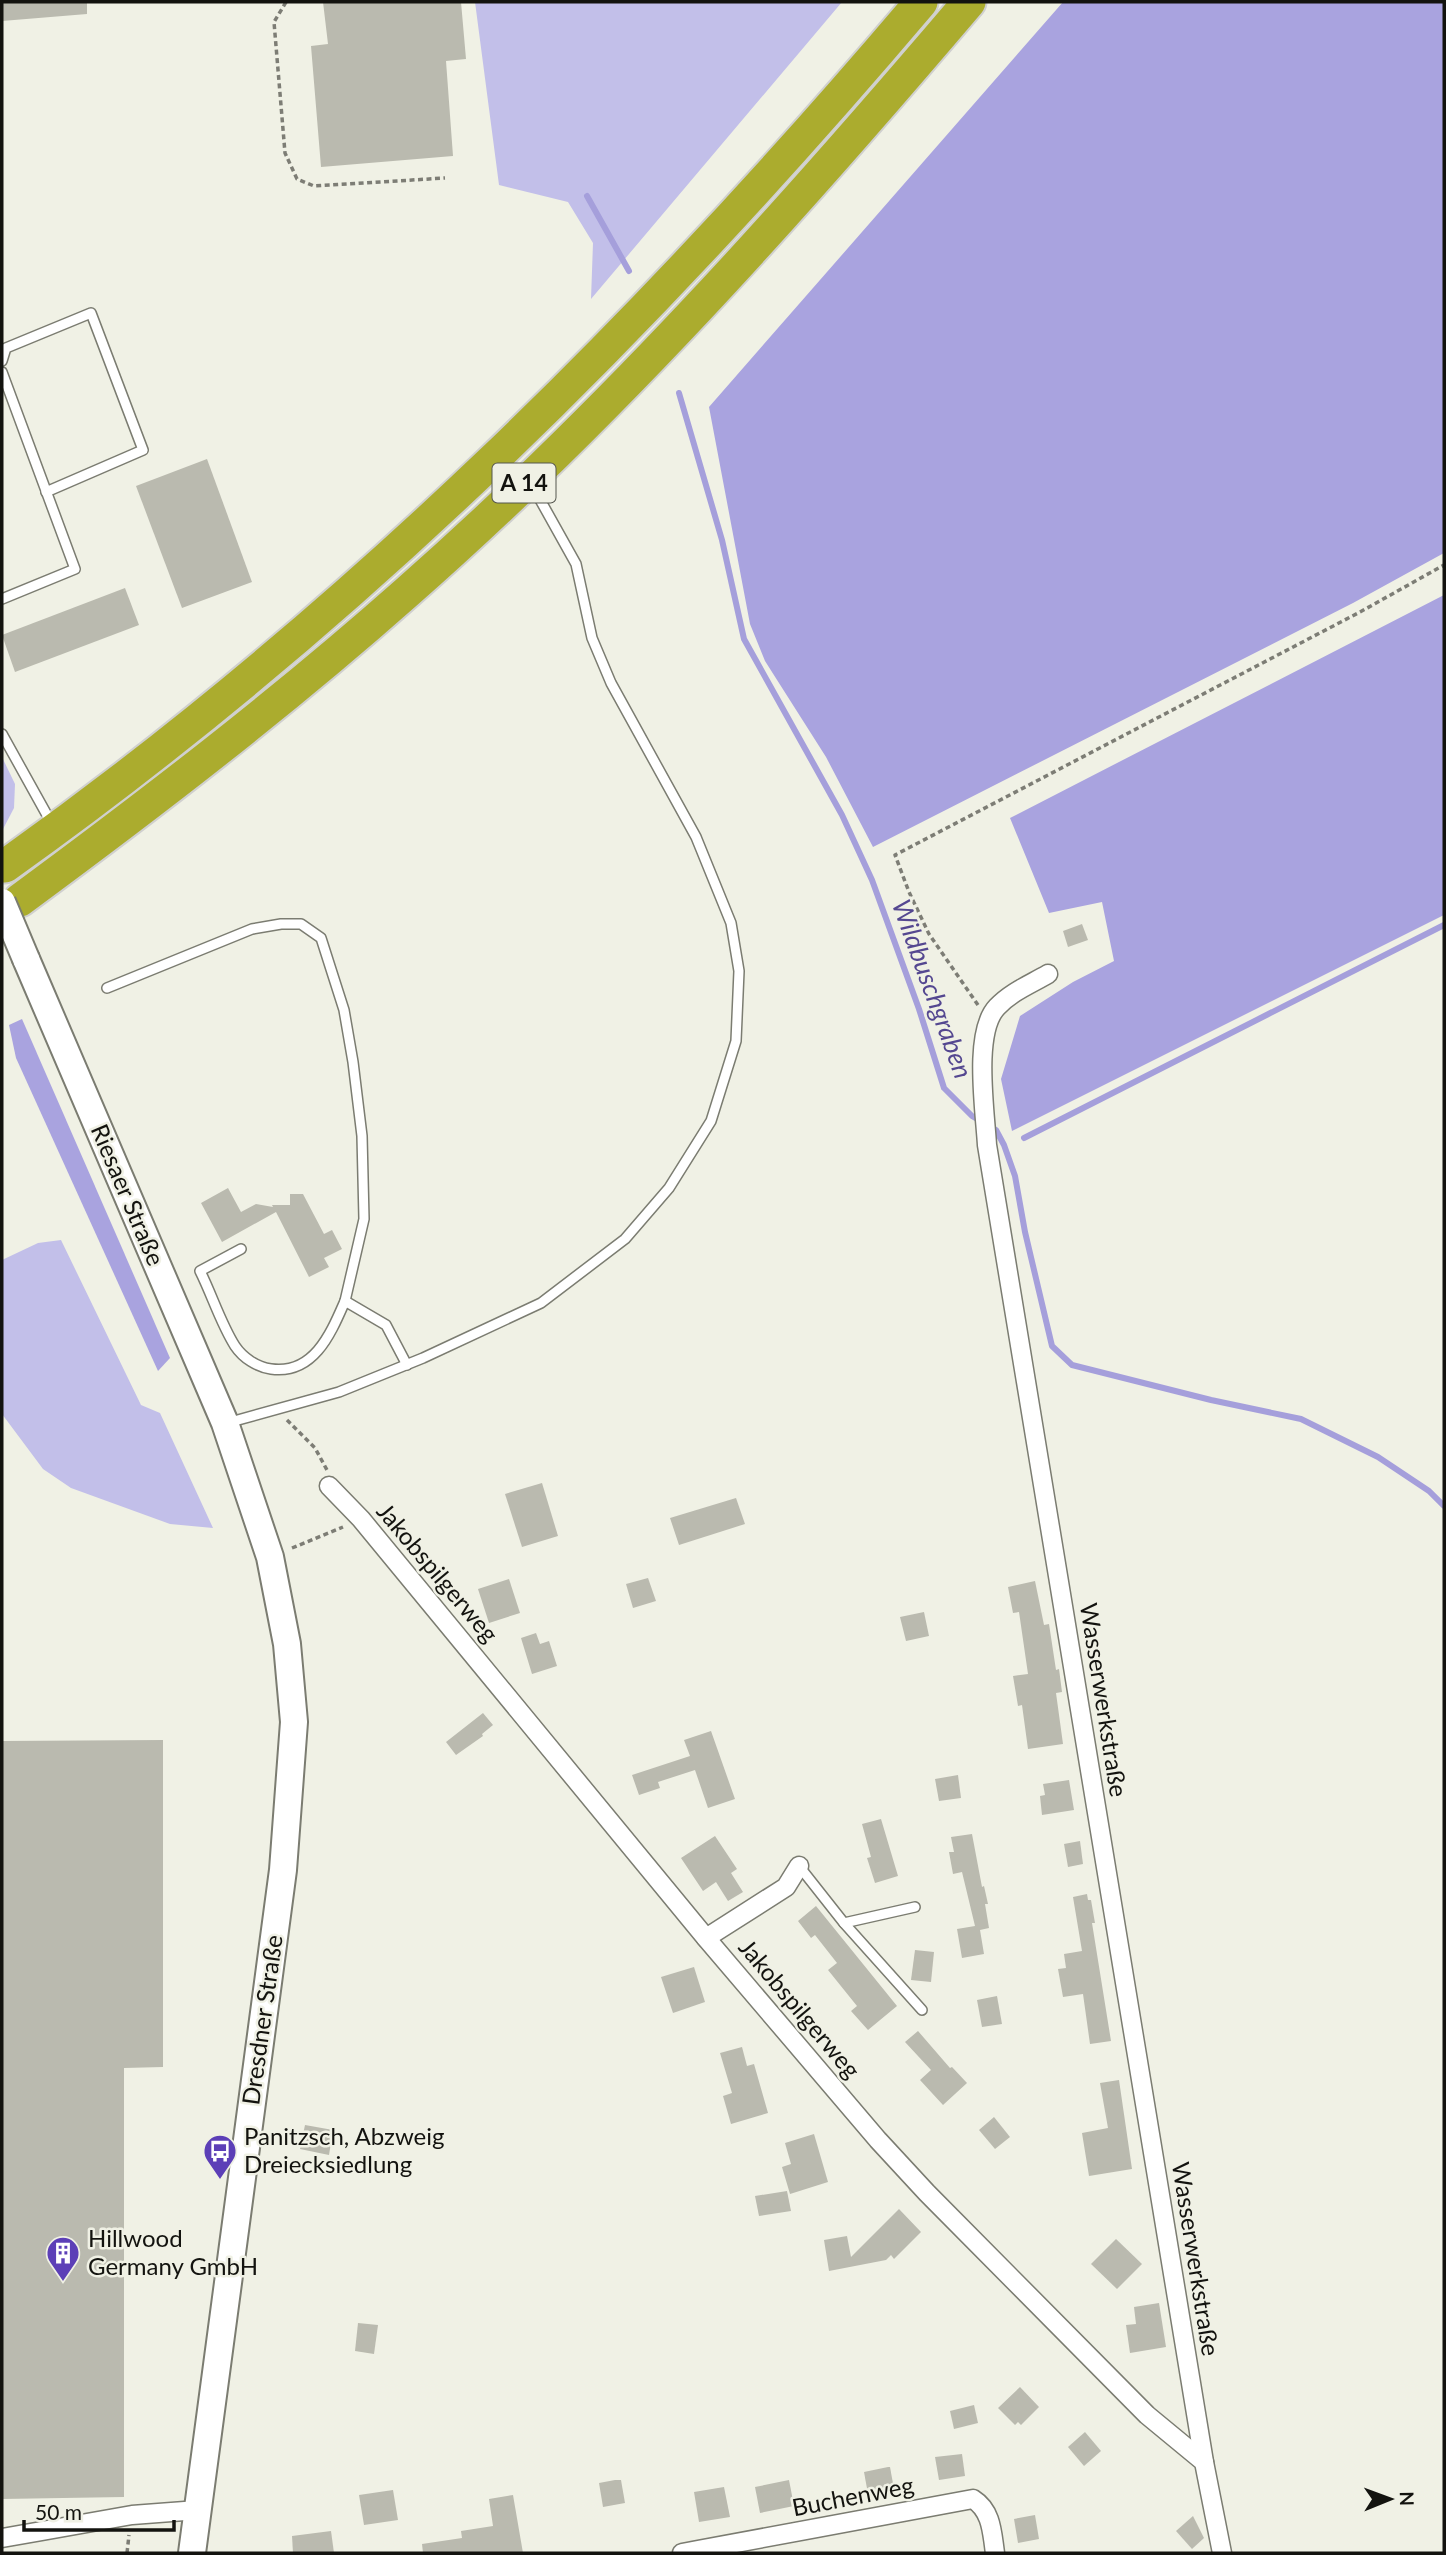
<svg xmlns="http://www.w3.org/2000/svg" width="1446" height="2555" font-family="Lato,sans-serif">
	<rect width="100%" height="100%" fill="#f0f1e5"/>
	<g fill="#c2bfe9">
		<polygon points="475,2 842,2 591,299 593,243 568,202 499,185"/>
		<polygon points="2,757 15,784 14,808 2,831"/>
		<polygon points="61,1240 141,1405 160,1413 213,1528 170,1524 71,1488 43,1469 2,1414 2,1260 38,1243"/>
	</g>
	<g fill="#a9a3df">
		<polygon points="1063,2 1444,2 1444,553 1353,603 873,847 826,757 765,661 750,624 709,407"/>
		<polygon points="1444,595 1444,915 1012,1131 1001,1079 1020,1016 1073,982 1114,961 1102,902 1049,913 1010,818"/>
		<polygon points="22,1019 170,1358 158,1371 16,1058 9,1025"/>
	</g>
	<g fill="none" stroke-linecap="round" stroke-linejoin="round">
		<g stroke="#a59fdb" stroke-width="6">
			<polyline points="587,196 629,271"/>
			<polyline points="679,393 722,540 744,639 842,815 872,880 919,1009 944,1088 972,1116 996,1130 1004,1145 1015,1176 1025,1232 1052,1346 1072,1365 1211,1400 1301,1419 1378,1457 1429,1491 1444,1506"/>
			<polyline points="1024,1138 1444,925"/>
		</g>
	</g>
	<g fill="#babaaf">
		<polygon points="2,2 87,2 87,14 2,21"/>
		<polygon points="323,2 461,2 466,59 446,61 453,156 321,167 311,46 328,44"/>
		<polygon points="207,459 252,582 182,608 136,486"/>
		<polygon points="125,588 139,625 15,672 2,635"/>
		<polygon points="1082,924 1088,940 1068,947 1063,931"/>
		<polygon points="228,1188 241,1212 256,1204 273,1207 272,1205 290,1205 290,1194 303,1194 324,1234 332,1230 342,1249 324,1258 329,1267 309,1277 276,1212 222,1242 201,1203"/>
		<polygon points="542,1483 558,1536 522,1547 505,1494"/>
		<polygon points="736,1498 745,1524 679,1545 670,1518"/>
		<polygon points="648,1578 656,1601 633,1608 626,1584"/>
		<polygon points="509,1579 520,1613 489,1623 478,1589"/>
		<polygon points="1035,1581 1044,1625 1049,1624 1056,1670 1059,1669 1062,1692 1056,1693 1063,1744 1028,1749 1022,1705 1018,1706 1013,1676 1028,1674 1019,1612 1013,1613 1008,1587"/>
		<polygon points="924,1612 929,1636 906,1641 900,1617"/>
		<polygon points="536,1633 540,1644 549,1641 557,1666 532,1674 521,1638"/>
		<polygon points="483,1713 493,1725 482,1734 483,1736 456,1755 446,1742"/>
		<polygon points="711,1731 735,1799 708,1808 695,1770 658,1782 660,1788 639,1795 632,1775 690,1756 684,1740"/>
		<polygon points="163,1740 163,2067 124,2068 124,2497 2,2499 2,1741"/>
		<polygon points="958,1775 961,1798 939,1801 935,1779"/>
		<polygon points="1069,1780 1074,1810 1042,1815 1040,1796 1045,1795 1043,1784"/>
		<polygon points="881,1819 898,1876 875,1883 867,1858 871,1857 862,1824"/>
		<polygon points="972,1834 982,1887 984,1886 988,1904 985,1904 989,1928 980,1930 984,1954 962,1958 957,1929 975,1926 962,1872 953,1874 949,1852 954,1852 951,1837"/>
		<polygon points="715,1836 737,1869 731,1873 743,1892 728,1901 716,1882 703,1891 681,1858"/>
		<polygon points="1080,1841 1083,1864 1068,1867 1064,1844"/>
		<polygon points="1087,1894 1088,1900 1091,1900 1095,1923 1092,1923 1111,2041 1090,2044 1083,1994 1063,1997 1058,1969 1066,1968 1064,1954 1082,1951 1073,1897"/>
		<polygon points="816,1906 897,2006 868,2030 851,2011 857,2006 828,1970 837,1963 815,1935 811,1938 798,1921"/>
		<polygon points="915,1950 934,1952 931,1982 911,1980"/>
		<polygon points="694,1967 705,2002 673,2013 661,1977"/>
		<polygon points="997,1996 1002,2024 982,2027 977,2000"/>
		<polygon points="918,2031 950,2068 952,2067 967,2083 943,2105 920,2080 931,2070 905,2042"/>
		<polygon points="742,2047 747,2066 754,2064 768,2113 731,2124 723,2096 732,2093 720,2053"/>
		<polygon points="1119,2080 1132,2169 1089,2176 1082,2133 1108,2128 1100,2083"/>
		<polygon points="994,2117 1010,2137 995,2149 979,2130"/>
		<polygon points="305,2125 333,2130 329,2155 300,2149"/>
		<polygon points="814,2134 828,2182 790,2194 782,2167 791,2164 785,2143"/>
		<polygon points="787,2191 791,2211 759,2216 755,2196"/>
		<polygon points="899,2209 921,2232 894,2259 891,2255 886,2260 829,2271 824,2240 847,2236 851,2257"/>
		<polygon points="1116,2239 1142,2264 1117,2289 1091,2264"/>
		<polygon points="1159,2303 1166,2347 1130,2353 1126,2325 1136,2324 1134,2307"/>
		<polygon points="358,2323 378,2325 374,2354 355,2351"/>
		<polygon points="1020,2387 1039,2407 1021,2425 1018,2422 1015,2425 998,2408"/>
		<polygon points="974,2405 978,2423 954,2429 950,2411"/>
		<polygon points="1085,2432 1101,2451 1084,2466 1068,2447"/>
		<polygon points="962,2454 965,2476 939,2480 935,2457"/>
		<polygon points="888,2467 890,2467 894,2489 868,2494 864,2472"/>
		<polygon points="615,2480 621,2480 625,2503 603,2507 599,2483"/>
		<polygon points="789,2480 794,2506 760,2513 755,2487"/>
		<polygon points="724,2487 730,2517 699,2522 694,2492"/>
		<polygon points="393,2490 398,2520 364,2525 359,2495"/>
		<polygon points="513,2495 523,2553 423,2553 422,2544 462,2538 461,2531 493,2526 489,2499"/>
		<polygon points="1035,2515 1039,2539 1018,2543 1014,2519"/>
		<polygon points="1193,2516 1204,2538 1192,2549 1176,2531"/>
		<polygon points="331,2531 334,2553 293,2553 292,2536"/>
	</g>
	<g fill="none" stroke-linecap="round" stroke-linejoin="round">
		<defs>
			<g id="service">
				<polyline points="2,361 6,348 91,313 143,450 46,492"/>
				<polyline points="2,372 75,569 2,599"/>
				<polyline points="2,734 52,824"/>
				<polyline points="107,988 252,929 281,924 301,924 321,938 344,1010 353,1062 362,1136 364,1219 345,1301"/>
				<path d="M241,1249L200,1271C212,1295 221,1324 235,1346C243,1358 257,1367 271,1369C314,1375 331,1333 345,1301L386,1325L407,1365"/>
				<polyline points="227,1423 339,1392 423,1358 541,1303 625,1239 669,1188 711,1121 736,1041 739,971 731,923 696,837 611,683 592,638 576,564 533,487"/>
				<polyline points="799,1866 844,1923 922,2010"/>
				<polyline points="844,1923 915,1907"/>
			</g>
			<g id="minor">
				<path d="M1048,974C1031,984 1011,992 997,1007C973,1032 985,1110 987,1145L1204,2462"/>
				<polyline points="329,1486 361,1519 706,1938 878,2140 927,2193 1147,2415 1204,2462 1222,2553"/>
				<polyline points="706,1938 786,1887 799,1866"/>
				<polyline points="2,2538 132,2515 198,2510"/>
				<path d="M682,2553L973,2499C992,2511 992,2533 995,2553"/>
			</g>
			<polyline id="secondary" points="26,959 225,1423 270,1557 287,1644 294,1722 283,1870 192,2553"/>
			<g id="motorway">
				<path d="M5,866C351,620 648,324 921,2"/>
				<path d="M20,900C153,802 283,702 406,593C611,413 793,209 969,2"/>
			</g>
		</defs>
		<use href="#service" stroke="#7b7c71" stroke-width="12"/>
		<use href="#minor" stroke="#7b7c71" stroke-width="21"/>
		<use href="#secondary" stroke="#7b7c71" stroke-width="30"/>
		<use href="#motorway" stroke="#d0d0cf" stroke-width="37"/>
		<g stroke="#7d7d75" stroke-width="3.5" stroke-dasharray="5 3.5" stroke-linecap="butt">
			<polyline points="286,2 274,22 285,153 297,179 314,186 445,178"/>
			<polyline points="978,1005 929,934 909,892 895,855 1360,612 1444,565"/>
			<polyline points="287,1420 315,1448 327,1470"/>
			<polyline points="292,1548 343,1527"/>
			<polyline points="127,2553 129,2535"/>
		</g>
		<use href="#service" stroke="#fff" stroke-width="9"/>
		<use href="#minor" stroke="#fff" stroke-width="18"/>
		<use href="#secondary" stroke="#fff" stroke-width="26"/>
		<use href="#motorway" stroke="#abac2e" stroke-width="33"/>
		<defs>
			<polyline id="secondary-bridge" points="2,902 26,959"/>
		</defs>
		<use href="#secondary-bridge" stroke="#7b7c71" stroke-width="30" stroke-linecap="butt"/>
		<use href="#secondary-bridge" stroke="#fff" stroke-width="26"/>
	</g>
	<defs>
		<symbol id="bus-pin" viewBox="-11 -11 22 30"><path d="M0 17L-7.5 6A9.5 9.5 0 1 1 7.5 6Z" fill="#5c3fb7" stroke="#f0f1e5"/><path d="M-5-6H5V4H4V6H2V4H-2V6H-4V4H-5ZM-3.5-4V0h7V-4ZM-3.5 1.2v1.5H-2V1.2ZM2 1.2v1.5H3.5V1.2Z" fill="#fff"/></symbol>
		<symbol id="building-pin" viewBox="-11 -11 22 30"><path d="M0 17L-7.5 6A9.5 9.5 0 1 1 7.5 6Z" fill="#5c3fb7" stroke="#f0f1e5"/><path d="M-4-6H4V6H1V3H-1V6H-4ZM-2.5-4.3h1.7v1.8h-1.7ZM.8-4.3h1.7v1.8H.8ZM-2.5-1h1.7V.8h-1.7ZM.8-1h1.7V.8H.8Z" fill="#fff"/></symbol>
	</defs>
	<g fill-rule="evenodd">
		<use href="#bus-pin" x="201" y="2132" width="38" height="52"/>
		<use href="#building-pin" x="44" y="2234" width="38" height="52"/>
	</g>
	<g text-anchor="middle" stroke-width="5" stroke-linejoin="round" paint-order="stroke">
		<rect fill="#f0f1e5" stroke="#55564f" stroke-width="2" x="492.5" y="463.5" width="63" height="39" rx="5"/>
		<g font-size="23" font-weight="bold" fill="#13130f">
			<text x="524" y="491">A 14</text>
		</g>
		<g font-size="24" fill="#13130f" stroke="#f0f1e5">
			<text transform="translate(127 1195) rotate(67)" y="8">Riesaer Straße</text>
			<text transform="translate(437 1573) rotate(50)" y="8">Jakobspilgerweg</text>
			<text transform="translate(1103 1700) rotate(81)" y="8">Wasserwerkstraße</text>
			<text transform="translate(799 2009) rotate(50)" y="8">Jakobspilgerweg</text>
			<text transform="translate(263 2020) rotate(-82)" y="8">Dresdner Straße</text>
			<text transform="translate(1195 2259) rotate(81)" y="8">Wasserwerkstraße</text>
			<text transform="translate(853 2497) rotate(-11)" y="8">Buchenweg</text>
		</g>
		<g font-size="24" fill="#13130f" stroke="#f0f1e5" text-anchor="start">
			<text x="244" y="2145">Panitzsch, Abzweig<tspan x="244" dy="28">Dreiecksiedlung</tspan></text>
			<text x="88" y="2247">Hillwood<tspan x="88" dy="28">Germany GmbH</tspan></text>
		</g>
		<g font-size="26" font-style="italic" fill="#544790" stroke="#f0f1e5">
			<text transform="translate(932 989) rotate(70)" y="9">Wildbuschgraben</text>
		</g>
	</g>
	<rect width="1446" height="2555" fill="none" stroke="#13130f" stroke-width="7"/>
	<g transform="translate(1390 2499) rotate(89)" stroke="#f0f1e5" stroke-width="5" paint-order="stroke">
	<path d="M0-5L12 26L0 18L-12 26Z" fill="#13130f"/>
	<text y="-10" font-size="19" font-weight="bold" text-anchor="middle" fill="#13130f">N</text>
	</g>
	<path d="M24 2520v10h150v-10" fill="none" stroke="#13130f" stroke-width="3.5"/>
	<text x="35" y="2520" font-size="21" fill="#13130f" stroke="#f0f1e5" stroke-width="5" paint-order="stroke">50 m</text>
</svg>
